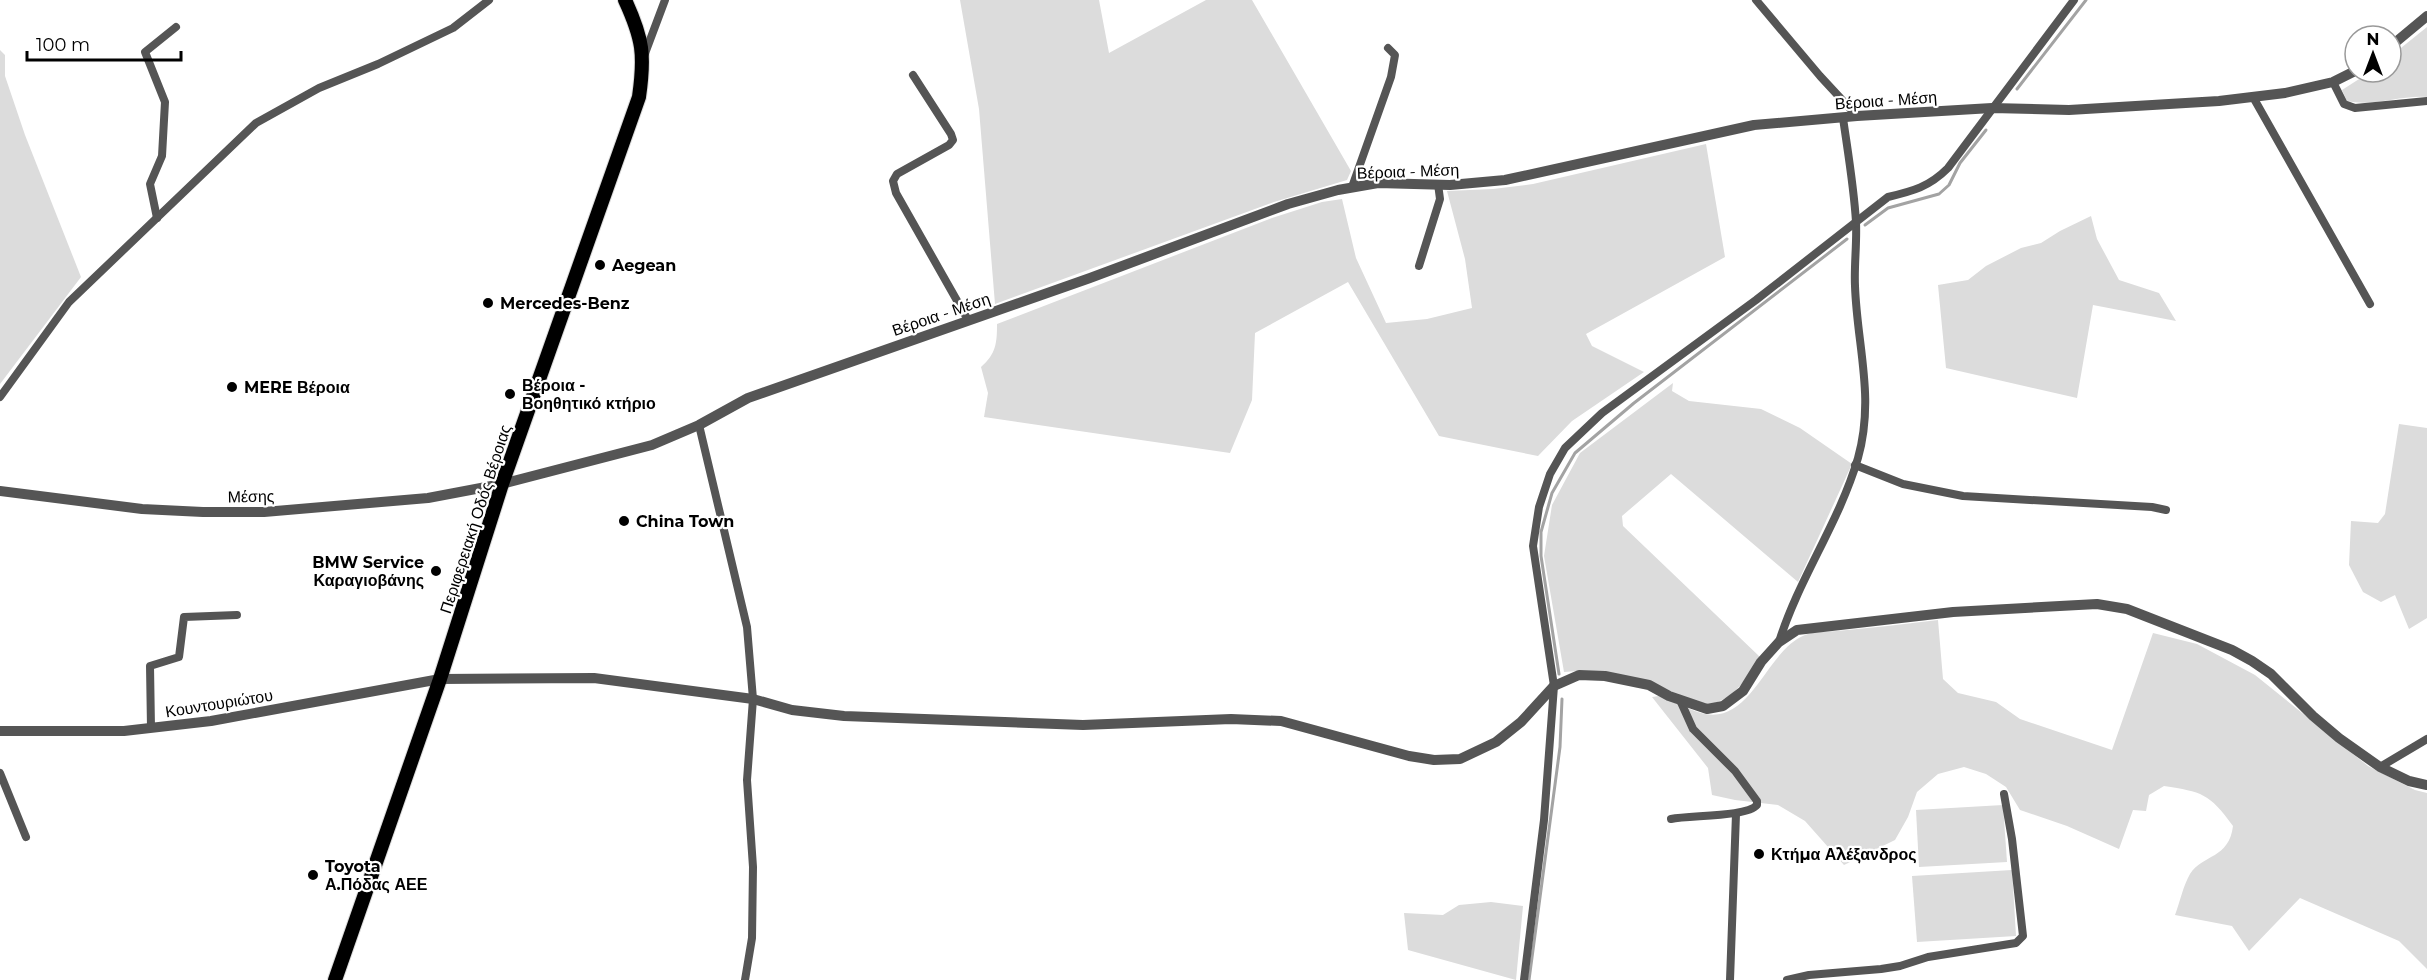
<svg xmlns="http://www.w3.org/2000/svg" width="2427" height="980" font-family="Montserrat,sans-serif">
	<rect width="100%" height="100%" fill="#fff"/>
	<g fill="#dcdcdc">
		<polygon points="960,0 1099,0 1109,53 1206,0 1252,0 1351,171 1347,180 1274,202 995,304 979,109"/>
		<path d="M2427,27V97C2400,95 2374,107 2347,101L2342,90L2370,72H2391V56Z"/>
		<polygon points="0,50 5,55 5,76 25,135 81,277 0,384"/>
		<path d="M1706,144L1725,257L1586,334L1592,346L1644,372L1572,421L1538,456L1439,436L1348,282L1255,333L1252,400L1230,453L984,417L988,393L981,367C996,354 997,343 997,324L1272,218L1322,202L1342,199L1356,258L1386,323L1427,319L1472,308L1465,259L1447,191L1493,189L1533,184Z"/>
		<polygon points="2091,216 2097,239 2119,280 2159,293 2176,321 2093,305 2077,398 1946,368 1938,285 1968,280 1986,266 2021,248 2041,243 2060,231"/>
		<path d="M1673,383L1672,391L1689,401L1761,409L1800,428L1852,464L1798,582L1671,474L1622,516L1623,526L1760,657C1746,679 1735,699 1708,705L1578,671L1564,672L1544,556L1552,505L1580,453Z"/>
		<polygon points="2399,424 2427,428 2427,618 2409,629 2395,595 2381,602 2363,592 2349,565 2351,521 2378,523 2385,514"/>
		<path d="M1938,620L1943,679L1958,693L1996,702L2020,719L2112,750L2153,633L2197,644L2255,675L2368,766L2415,790L2427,793V969L2399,941L2300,898L2249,951L2232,926L2175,915C2180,902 2183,886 2190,874C2203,854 2229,859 2233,826C2209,793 2202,792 2164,786L2149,795L2146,811L2133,810L2119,849L2067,826L2020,810L2006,787L1986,774L1964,767L1938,774L1917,792L1908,817L1895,840L1844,865L1805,821L1778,805L1735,800L1712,795L1708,768L1652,697L1659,696C1672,701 1687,709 1701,713C1751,727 1766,650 1805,635C1814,631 1828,632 1837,631C1871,628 1904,624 1938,620Z"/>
		<polygon points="2003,805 2007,862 1919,867 1916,810"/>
		<polygon points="2012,870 2016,936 1917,942 1912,876"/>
		<polygon points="1491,902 1523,906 1516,980 1408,950 1404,913 1443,915 1459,905"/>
	</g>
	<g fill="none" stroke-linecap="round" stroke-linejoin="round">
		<g stroke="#a3a3a3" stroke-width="3">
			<polyline points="2017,89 2086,0"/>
			<polyline points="1865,225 1888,208 1939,194 1949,185 1960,163 1986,130"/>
			<polyline points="1559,674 1541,556 1541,532 1552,493 1575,453 1634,403 1847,239"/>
			<polyline points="1529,980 1560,747 1562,699"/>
		</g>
		<defs>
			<path id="primary" d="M335,980L440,679L502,484L639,97C645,55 643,39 625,0"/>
		</defs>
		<use href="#primary" stroke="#dbdbdb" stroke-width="16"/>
		<g stroke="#555" stroke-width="8">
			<polyline points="1756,0 1820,76 1857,116"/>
			<polyline points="644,56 665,0"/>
			<polyline points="913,75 951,134 953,140 949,145 897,174 893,181 896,193 968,320"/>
			<polyline points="2333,82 2344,104 2355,108 2427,101"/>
			<polyline points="2253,97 2370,304"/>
			<polyline points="1352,187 1391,77 1395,55 1388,48"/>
			<polyline points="157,218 150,184 162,156 165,102 145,52 176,27"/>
			<polyline points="1419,266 1440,199 1438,184"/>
			<polyline points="0,397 69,302 256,123 319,88 378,64 453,28 489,0"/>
			<polyline points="699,425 747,627 753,699 747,780 753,867 752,938 745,980"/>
			<polyline points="1855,465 1903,484 1963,496 2152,507 2166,510"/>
			<path d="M1779,642C1799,578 1839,523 1858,458C1875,397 1857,346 1855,286C1854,265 1857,244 1856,222C1854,188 1848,153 1843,118"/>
			<polyline points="151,728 150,666 179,657 184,617 237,615"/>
			<polyline points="2380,767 2427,739"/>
			<polyline points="0,773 26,837"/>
			<path d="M1671,819C1691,815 1747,817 1757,805V801L1735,771L1693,729L1680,700"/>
			<path d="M1524,980L1544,820L1554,686L1533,546L1539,507L1550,474L1565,448L1602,413L1756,300L1888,197C1913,191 1929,187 1948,168L2074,0"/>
			<polyline points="1730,980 1736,814"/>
			<polyline points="1787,980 1809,975 1881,969 1900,966 1928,957 2016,943 2023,936 2012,839 2004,794"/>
		</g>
		<g stroke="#555" stroke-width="10">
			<polyline points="2391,46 2427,16"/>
			<polyline points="0,491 142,509 203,512 264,512 428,498 502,484 652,445 699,425 748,398 1090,278 1288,204 1338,190 1378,183 1450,185 1505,180 1754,125 1857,116 1992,108 2069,110 2219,101 2285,93 2333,82 2355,71"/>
			<polyline points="0,731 124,731 211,721 440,679 594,678 753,699 792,710 844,716 1083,725 1231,719 1281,721 1409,756 1434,760 1460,759 1496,742 1521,722 1554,686 1579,675 1605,676 1649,685 1669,696 1707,709 1723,706 1743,691 1761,662 1779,642 1797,630 1953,612 2097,604 2127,609 2232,650 2252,661 2271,674 2313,716 2339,738 2380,767 2409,781 2427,785"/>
		</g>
		<use href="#primary" stroke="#000" stroke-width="14"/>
	</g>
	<g fill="#000" stroke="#fff" stroke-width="2">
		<circle cx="600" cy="265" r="6"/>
		<circle cx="488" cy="303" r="6"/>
		<circle cx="232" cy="387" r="6"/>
		<circle cx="510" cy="394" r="6"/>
		<circle cx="624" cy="521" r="6"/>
		<circle cx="436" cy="571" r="6"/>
		<circle cx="1759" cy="854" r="6"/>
		<circle cx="313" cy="875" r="6"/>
	</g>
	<g text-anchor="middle" stroke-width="4.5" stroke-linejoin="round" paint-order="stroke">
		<g font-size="16" fill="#000" stroke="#fff">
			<text transform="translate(1886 100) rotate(-4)" y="6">Βέροια - Μέση</text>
			<text transform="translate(1408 171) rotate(-2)" y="6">Βέροια - Μέση</text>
			<text transform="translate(941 314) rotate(-19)" y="6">Βέροια - Μέση</text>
			<text transform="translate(251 496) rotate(-1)" y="6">Μέσης</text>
			<text transform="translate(475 519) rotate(-72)" y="6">Περιφερειακή Οδός Βέροιας</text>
			<text transform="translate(219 703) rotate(-9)" y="6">Κουντουριώτου</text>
		</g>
		<g font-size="16" font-weight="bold" fill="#000" stroke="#fff" text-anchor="start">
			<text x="612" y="271">Aegean</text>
			<text x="500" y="309">Mercedes-Benz</text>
			<text x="522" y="391">Βέροια -<tspan x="522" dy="18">Βοηθητικό κτήριο</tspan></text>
			<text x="244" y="393">MERE Βέροια</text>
			<text x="636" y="527">China Town</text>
			<text x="424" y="568" text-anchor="end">BMW Service<tspan x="424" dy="18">Καραγιοβάνης</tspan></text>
			<text x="1771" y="860">Κτήμα Αλέξανδρος</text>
			<text x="325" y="872">Toyota<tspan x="325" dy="18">Α.Πόδας ΑΕΕ</tspan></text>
		</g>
	</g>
	<g transform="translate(2373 54)"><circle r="28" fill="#ffffff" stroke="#999999" stroke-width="1.5"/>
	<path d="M0-4.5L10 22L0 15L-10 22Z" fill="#000000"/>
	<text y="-9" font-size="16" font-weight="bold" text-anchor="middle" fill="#000000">N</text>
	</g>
	<path d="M27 51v9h154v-9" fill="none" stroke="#000000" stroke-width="3"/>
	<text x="36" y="51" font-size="18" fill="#000000" stroke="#ffffff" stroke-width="4.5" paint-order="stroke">100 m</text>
</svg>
